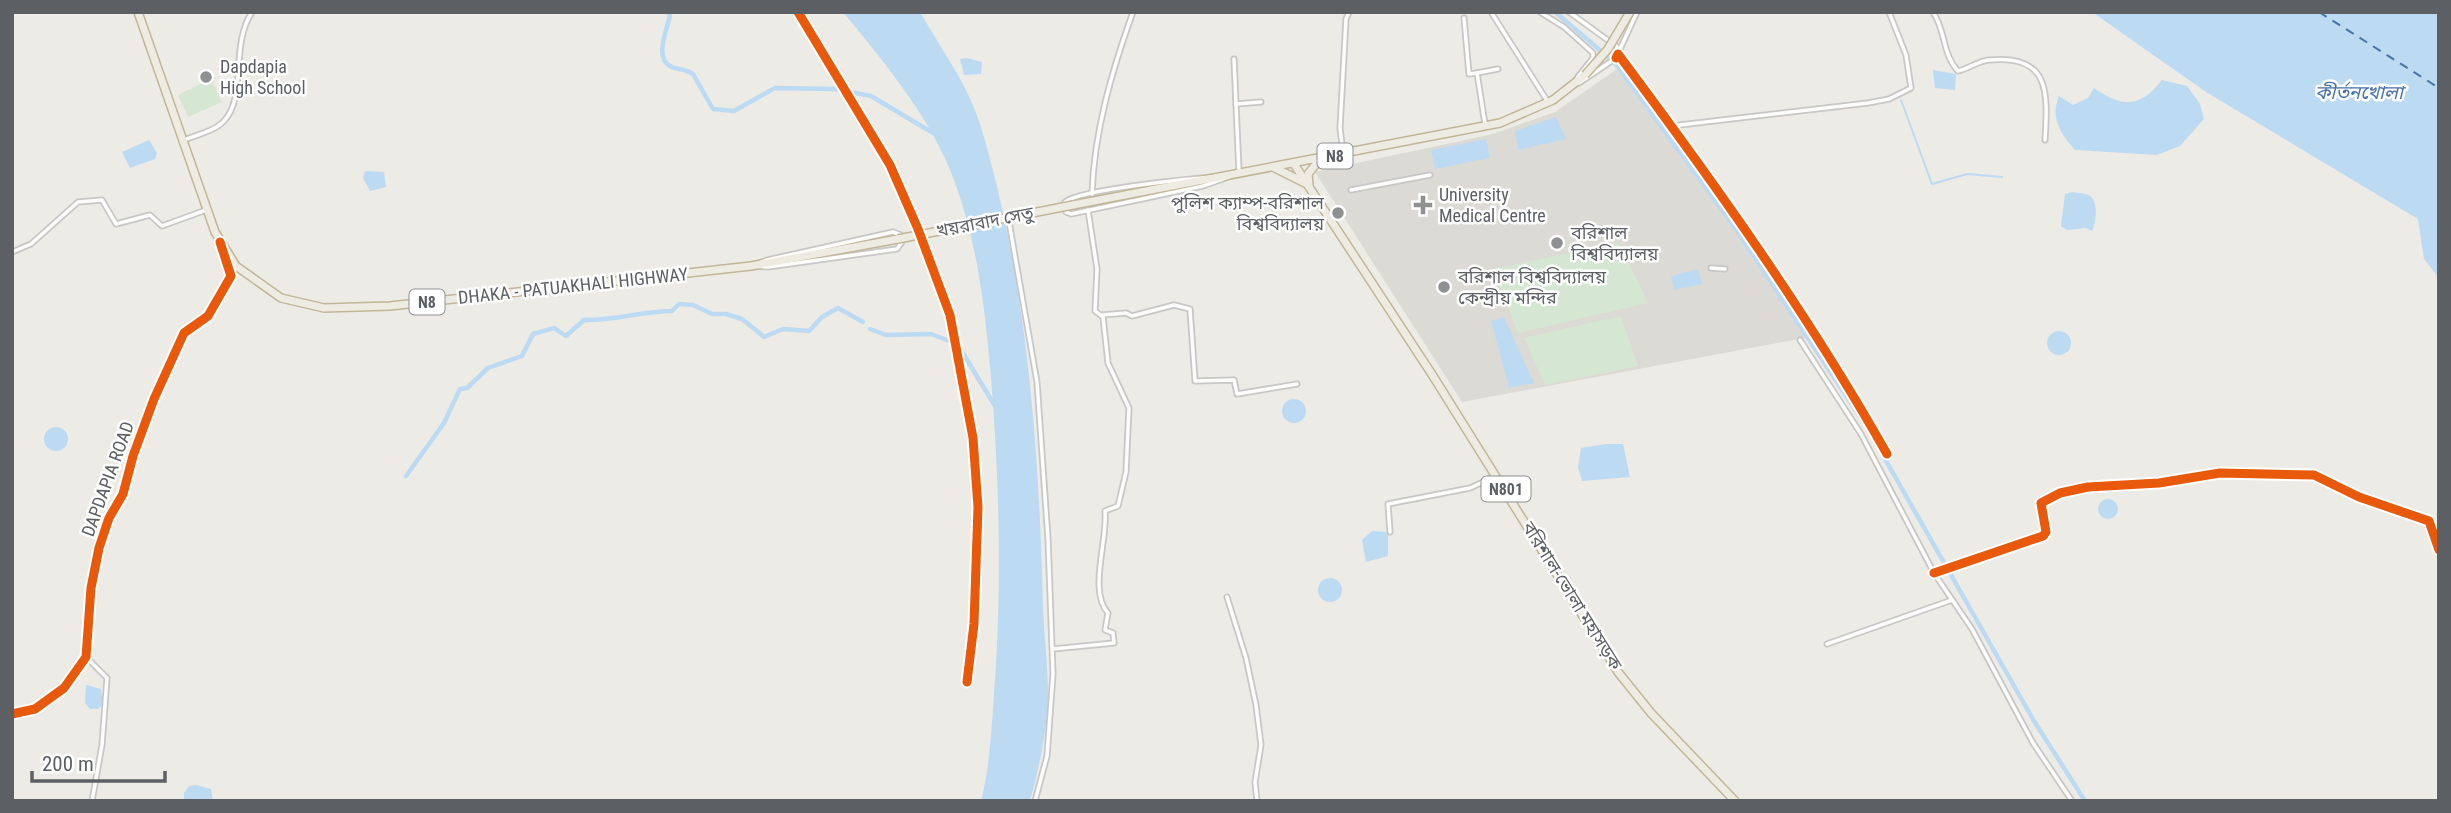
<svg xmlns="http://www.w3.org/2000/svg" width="2451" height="813" font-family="'Roboto Condensed','Noto Sans Bengali',sans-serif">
	<rect width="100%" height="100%" fill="#ecebe6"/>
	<polygon fill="#dcdad5" points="1623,65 1716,188 1815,336 1462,402 1315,172 1493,134 1555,112"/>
	<g fill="#d5e7d3">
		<polygon points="211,79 222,102 188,117 178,95"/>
		<polygon points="1619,243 1648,303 1518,333 1493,269"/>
		<polygon points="1621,316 1638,366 1545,385 1524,338"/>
	</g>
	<g fill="#bddaf3">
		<path d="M843,12H920C940,47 968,85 980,124C1027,279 1039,446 1043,607C1044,633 1047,659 1048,686C1049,724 1040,764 1030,801H981C991,762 992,719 995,680C1002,579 999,477 991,377C985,310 978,244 954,180C932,119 884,62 843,12Z"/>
		<polygon points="2092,12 2439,12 2439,278 2424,259 2418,219 2206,92"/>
		<polygon points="967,58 982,62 981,74 964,75 960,59"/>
		<polygon points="1933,70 1956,74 1955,90 1935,88"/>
		<path d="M2162,80L2187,86L2200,104L2204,119L2180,146L2157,155L2075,150C2060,133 2050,117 2059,96L2073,105L2088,98L2094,88C2123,108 2140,108 2162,80Z"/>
		<polygon points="1556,117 1566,139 1518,150 1515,131"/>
		<polygon points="1486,139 1490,158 1435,169 1431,150"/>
		<polygon points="149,140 157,153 155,159 130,168 122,152"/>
		<polygon points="365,171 384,172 386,187 370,191 363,178"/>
		<path d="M2072,192C2077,193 2086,193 2090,196C2099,202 2096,224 2092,231L2086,228L2067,230L2061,226L2065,194Z"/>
		<polygon points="1698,269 1702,284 1674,290 1671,276"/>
		<polygon points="1504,317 1534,383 1509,388 1491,321"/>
		<circle cx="2059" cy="343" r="12"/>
		<circle cx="1294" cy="411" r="12"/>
		<circle cx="56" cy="439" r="12"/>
		<polygon points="1606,444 1623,444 1630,477 1582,481 1578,467 1581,448"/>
		<circle cx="2108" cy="509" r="10"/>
		<polygon points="1372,531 1388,532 1388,556 1366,562 1362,540"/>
		<circle cx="1330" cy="590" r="12"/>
		<polygon points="86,685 101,689 103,704 98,709 90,709 85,703"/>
		<polygon points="196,785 211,789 213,801 184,801 184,793 189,786"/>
	</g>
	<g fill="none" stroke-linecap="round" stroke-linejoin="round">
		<polyline stroke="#bddaf3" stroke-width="2" points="1901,100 1932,184 1967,174 2002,177"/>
		<g stroke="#bddaf3" stroke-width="4.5">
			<path d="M668,12L670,16C667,30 653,59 672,67C680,70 686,69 693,74L713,109L734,111L775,88L834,89L871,96L933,133"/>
			<polyline points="1555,12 1615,63 1735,228 1868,429 2034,721 2085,801"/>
			<polyline points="870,329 886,335 931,334 952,342"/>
			<polyline points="961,350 995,406"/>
			<path d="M406,476L444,423L460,389L467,388L488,368L522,356L533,334L554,328L566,336L584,320C614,321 642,311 672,311L679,304L693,305L712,314H726L742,319L764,337L783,329L809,331L822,317L838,308L863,322"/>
		</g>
		<polyline stroke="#4773aa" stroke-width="2" stroke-dasharray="9 7" stroke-linecap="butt" points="2319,12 2439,88"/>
		<defs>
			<g id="street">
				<polyline points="798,12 890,165 918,229 950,315 973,438 978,507 974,624 967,682"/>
				<polyline points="1491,12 1548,102"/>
				<polyline points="1540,12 1564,27 1593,53 1593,58 1577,78"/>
				<polyline points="1569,12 1620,49"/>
				<path d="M1933,12C1946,31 1942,54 1958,71C1968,69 1978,61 1989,60C2050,54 2048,92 2045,140"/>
				<polyline points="1464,18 1469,74 1477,73 1485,124"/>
				<path d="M1618,54C1715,184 1808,314 1887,454"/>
				<polyline points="1234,59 1239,172"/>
				<polyline points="1477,73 1498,69"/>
				<polyline points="1579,83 1616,58 1637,12"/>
				<polyline points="1236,104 1261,102"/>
				<polyline points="1671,126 1868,103 1889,99 1911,88 1906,55 1889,12"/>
				<path d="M184,140C196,135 215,131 224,121C247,97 230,45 252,12"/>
				<polyline points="1343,152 1340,128 1346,19 1349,12"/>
				<path d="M1231,176L1203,186L1071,214L1066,212L1065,202C1080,189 1204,177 1231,176Z"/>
				<polyline points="1351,190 1430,175"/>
				<path d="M1092,194C1094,132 1112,70 1133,12"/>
				<polyline points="1009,222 1037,382 1048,539 1053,674 1047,756 1035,801"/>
				<polygon points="893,232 901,235 902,242 897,249 768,267 751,266 767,260"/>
				<polyline points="12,252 31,244 78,202 102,200 116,224 150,215 162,226 206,210"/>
				<polyline points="1711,268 1725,269"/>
				<polyline points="1102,315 1126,313 1132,316 1174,305 1190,309 1195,381 1234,380 1237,394 1297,384"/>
				<polyline points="1800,340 1861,434 1934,573 1972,629 2033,743 2072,801"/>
				<polyline points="1390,532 1388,504 1470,488 1494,477"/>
				<polyline points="1934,573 2043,536 2046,532 2041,503 2060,493 2088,487 2159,483 2220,473 2314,475 2359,497 2429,521 2439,550"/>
				<polyline points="1227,597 1246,658 1256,705 1261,745 1255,782 1257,801"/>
				<polyline points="1827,644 1952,600"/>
				<path d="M1053,649L1114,643L1113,633L1105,630L1108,613C1088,591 1108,540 1105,511L1118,506L1126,472L1129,408L1108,363L1103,317L1095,311L1097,269L1088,210"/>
				<polyline points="86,657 107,678 102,745 92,801"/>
				<polyline points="12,714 35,709 64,688 86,657 91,588 99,548 109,518 123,494 133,456 154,399 184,333 208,316 231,276 223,250"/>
			</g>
			<g id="highway">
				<polyline points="138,12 215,232 236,266 281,298 324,308 390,306 751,266 898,239"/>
				<polyline points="1294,164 1433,376 1618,672 1651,713 1735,801"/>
				<polyline points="1275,168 1305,183"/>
				<polyline points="1309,185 1308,174 1320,159"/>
				<polyline points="1073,205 1500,123 1553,100 1585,75"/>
			</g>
		</defs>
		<use href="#street" stroke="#c8c7c7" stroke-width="7"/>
		<use href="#highway" stroke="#c1b696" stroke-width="10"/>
		<use href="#street" stroke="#fcfcfb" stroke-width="3.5"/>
		<use href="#highway" stroke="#eeece2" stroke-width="7"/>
		<defs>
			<g id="highway-bridge">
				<polyline points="1585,75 1608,49 1630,12"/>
				<polyline points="898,239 1073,205"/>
			</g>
		</defs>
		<use href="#highway-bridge" stroke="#c1b696" stroke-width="10" stroke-linecap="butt"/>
		<use href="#highway-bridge" stroke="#eeece2" stroke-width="7"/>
		<defs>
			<g id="cycleway">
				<polyline points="798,12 890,165 918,229 950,315 973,438 978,507 974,624 967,682"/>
				<path d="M1616,58L1618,54C1715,184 1808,314 1887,454"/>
				<polyline points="1934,573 2043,536 2046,532 2041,503 2060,493 2088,487 2159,483 2220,473 2314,475 2359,497 2429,521 2439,550"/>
				<polyline points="12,714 35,709 64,688 86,657 91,588 99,548 109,518 123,494 133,456 154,399 184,333 208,316 231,276 220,242"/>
			</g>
		</defs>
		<use href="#cycleway" stroke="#fff" stroke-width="13"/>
		<use href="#cycleway" stroke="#e8590c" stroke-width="9"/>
	</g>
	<g fill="#8e9092" stroke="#fff" stroke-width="2.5">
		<circle cx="206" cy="77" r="7"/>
		<path d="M1419.5 194.5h7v7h7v7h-7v7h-7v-7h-7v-7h7z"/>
		<circle cx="1338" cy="213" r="7"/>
		<circle cx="1557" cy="243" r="7"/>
		<circle cx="1444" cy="287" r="7"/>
	</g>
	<g text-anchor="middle" stroke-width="5" stroke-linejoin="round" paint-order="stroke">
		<g fill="#fff" stroke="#8d8f92" stroke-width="2">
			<rect x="1317.5" y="143.5" width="35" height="25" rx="5"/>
			<rect x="409.5" y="289.5" width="35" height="25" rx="5"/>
			<rect x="1481.5" y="476.5" width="49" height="25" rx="5"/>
		</g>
		<g font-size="16" font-weight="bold" fill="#5c5f64">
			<text x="1335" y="162">N8</text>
			<text x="427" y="308">N8</text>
			<text x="1506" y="495">N801</text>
		</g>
		<g font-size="18" fill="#5c5f64" stroke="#fff" text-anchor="start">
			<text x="220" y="73">Dapdapia<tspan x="220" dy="21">High School</tspan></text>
			<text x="1439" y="201">University<tspan x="1439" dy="21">Medical Centre</tspan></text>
			<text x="1324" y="209" text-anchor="end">পুলিশ ক্যাম্প-বরিশাল<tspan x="1324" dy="21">বিশ্ববিদ্যালয়</tspan></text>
			<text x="1571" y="239">বরিশাল<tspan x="1571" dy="21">বিশ্ববিদ্যালয়</tspan></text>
			<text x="1458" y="283">বরিশাল বিশ্ববিদ্যালয়<tspan x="1458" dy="21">কেন্দ্রীয় মন্দির</tspan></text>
		</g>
		<g font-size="18" fill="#5c5f64" stroke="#fff">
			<text transform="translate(985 222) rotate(-11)" y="6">খয়রাবাদ সেতু</text>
			<text transform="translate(573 286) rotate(-6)" y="6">DHAKA - PATUAKHALI HIGHWAY</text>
			<text transform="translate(108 479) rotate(-70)" y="6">DAPDAPIA ROAD</text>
			<text transform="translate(1572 596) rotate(58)" y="6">বরিশাল-ভোলা মহাসড়ক</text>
		</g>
		<g font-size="19" font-style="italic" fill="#4773aa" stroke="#fff">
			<text x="2359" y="99">কীর্তনখোলা</text>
		</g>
	</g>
	<rect width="2451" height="813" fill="none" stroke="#5c5f64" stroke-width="28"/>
	<path d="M32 771v10h133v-10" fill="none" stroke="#5c5f64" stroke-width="3.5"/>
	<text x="42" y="771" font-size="21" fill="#5c5f64" stroke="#ffffff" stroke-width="5" paint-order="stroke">200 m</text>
</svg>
